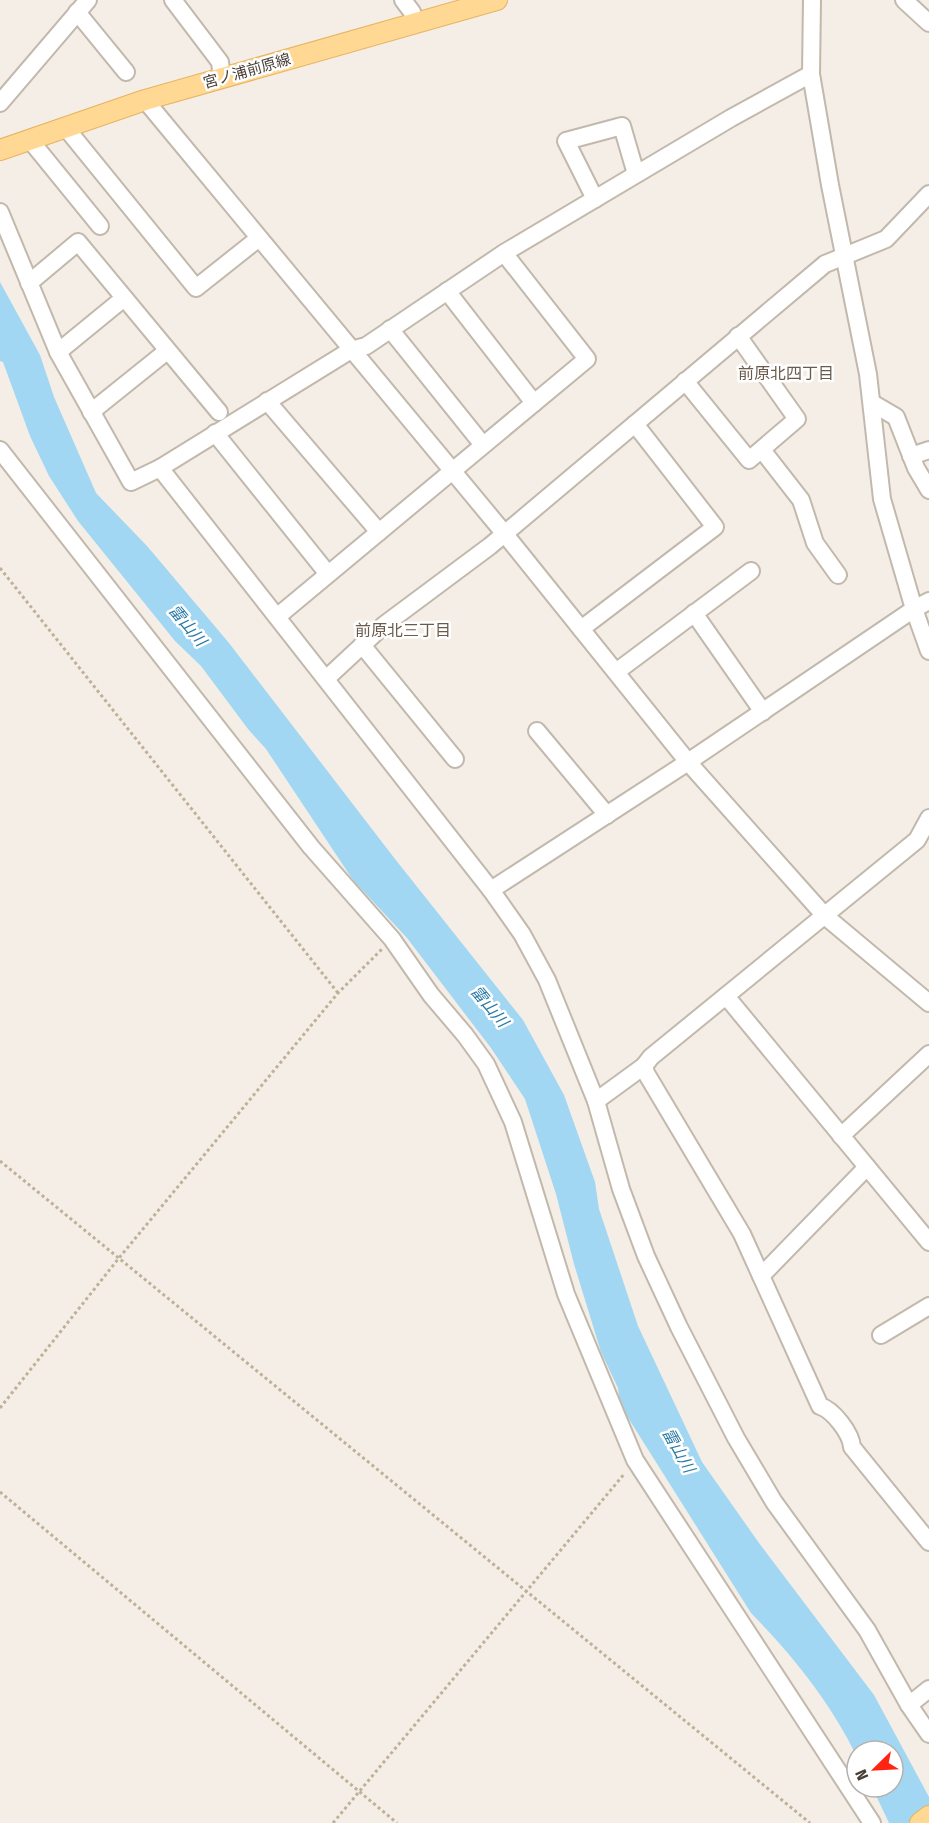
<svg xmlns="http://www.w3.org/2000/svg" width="929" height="1823" font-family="'Fira Sans Condensed','Noto Sans JP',sans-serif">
	<rect width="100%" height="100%" fill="#f4eee6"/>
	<path fill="#a1d7f2" d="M0,282L40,355L54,397L96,493L147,546L229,643L395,859L523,1020L564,1095L595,1182L599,1209L638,1326L702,1462L759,1543L874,1695L929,1797V1823H889L872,1787H893V1751H857V1757C831,1703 793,1656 751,1613L620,1405L618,1388L601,1352L574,1264L556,1194L525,1099L491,1048L407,938L353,880L266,749L248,729L201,666L175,641L78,521L49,476L30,436L3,362L0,361Z"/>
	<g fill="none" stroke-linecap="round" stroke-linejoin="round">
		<defs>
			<g id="minor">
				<polyline points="173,0 220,62 222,78"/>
				<polyline points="403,0 412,12 415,24"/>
				<polyline points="812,0 811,74 830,185 868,374 882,499 914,609 929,651"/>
				<polyline points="904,0 929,23"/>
				<polyline points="77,12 126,72"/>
				<polyline points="145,100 504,533 688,762 825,916 929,1003"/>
				<polyline points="0,103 88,0"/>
				<polyline points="66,128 196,288 259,238"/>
				<polyline points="30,140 100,226"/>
				<polyline points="595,199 566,141 622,126 636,174"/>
				<polyline points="0,212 58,352 131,482 160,468 491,890 522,934 547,980 596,1101 621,1189 646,1256 679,1327 736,1438 774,1502 867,1630 909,1705 929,1734"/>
				<polyline points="29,283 78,242 219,412"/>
				<polyline points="447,291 534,403"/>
				<polyline points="390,329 483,445"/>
				<polyline points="58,352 124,298"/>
				<polyline points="685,381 749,460 797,419 738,336"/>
				<polyline points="267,401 379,532"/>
				<polyline points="872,403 896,417 916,468 929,490"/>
				<polyline points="91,412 167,351"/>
				<polyline points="215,433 328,574"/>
				<polyline points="0,450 311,847 392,939 431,995 465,1035 486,1064 513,1122 566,1294 635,1460 872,1823"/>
				<polyline points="762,450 801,500 815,543 838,575"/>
				<polyline points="911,456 929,450"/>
				<polyline points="160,468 351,350 366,346 504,253 731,118 811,74"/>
				<polyline points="694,613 763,712"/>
				<polyline points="278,616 587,359 504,253"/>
				<polyline points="581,629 715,527 635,424"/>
				<polyline points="362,645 455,759"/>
				<polyline points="616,672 751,571"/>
				<polyline points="327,678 384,625 490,546 825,264 886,239 929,194"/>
				<polyline points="537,731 607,815"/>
				<path d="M929,818L917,840L651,1057L644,1066L646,1073L742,1234L820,1406C833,1410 851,1433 852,1447L929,1542"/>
				<polyline points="491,890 688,762 914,609 929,601"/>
				<polyline points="726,996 929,1242"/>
				<polyline points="596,1101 644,1066"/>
				<polyline points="841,1136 929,1054"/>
				<polyline points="761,1276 867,1167"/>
				<polyline points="881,1335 929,1306"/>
				<polyline points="909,1705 929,1689"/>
			</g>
			<g id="major">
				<polyline points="0,150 145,100 497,0"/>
				<polyline points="920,1823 929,1816"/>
			</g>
		</defs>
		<use href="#minor" stroke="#c2b8ac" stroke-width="20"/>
		<use href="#major" stroke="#e7b461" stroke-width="22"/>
		<g stroke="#c1b099" stroke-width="3" stroke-dasharray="3 3" stroke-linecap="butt">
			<polyline points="0,568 338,993"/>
			<polyline points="0,1161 810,1823"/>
			<polyline points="0,1408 119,1258 338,993 382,949"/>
			<polyline points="0,1492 397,1823"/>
			<polyline points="333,1823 625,1473"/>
		</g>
		<use href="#minor" stroke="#fff" stroke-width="16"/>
		<use href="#major" stroke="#ffd894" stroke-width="20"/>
	</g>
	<g text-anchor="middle" stroke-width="5" stroke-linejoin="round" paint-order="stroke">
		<g font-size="15" fill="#473e35" stroke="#fff">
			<text transform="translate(247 71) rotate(-16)" y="5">宮ノ浦前原線</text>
		</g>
		<g font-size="16" fill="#6a5b4c" stroke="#fff">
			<text x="786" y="379">前原北四丁目</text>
			<text x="403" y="636">前原北三丁目</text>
		</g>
		<g font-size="16" font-style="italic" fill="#287aa5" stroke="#fff">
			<text transform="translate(188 625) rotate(50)" y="6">雷山川</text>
			<text transform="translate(490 1006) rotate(50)" y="6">雷山川</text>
			<text transform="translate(679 1450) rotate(61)" y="6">雷山川</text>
		</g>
	</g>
	<g transform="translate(875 1769) rotate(246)"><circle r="28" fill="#ffffff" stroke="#b5b2ae" stroke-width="1.5"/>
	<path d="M0-4.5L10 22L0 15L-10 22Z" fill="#ff2312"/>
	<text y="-9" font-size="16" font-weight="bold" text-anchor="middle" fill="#473e35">N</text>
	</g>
</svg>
